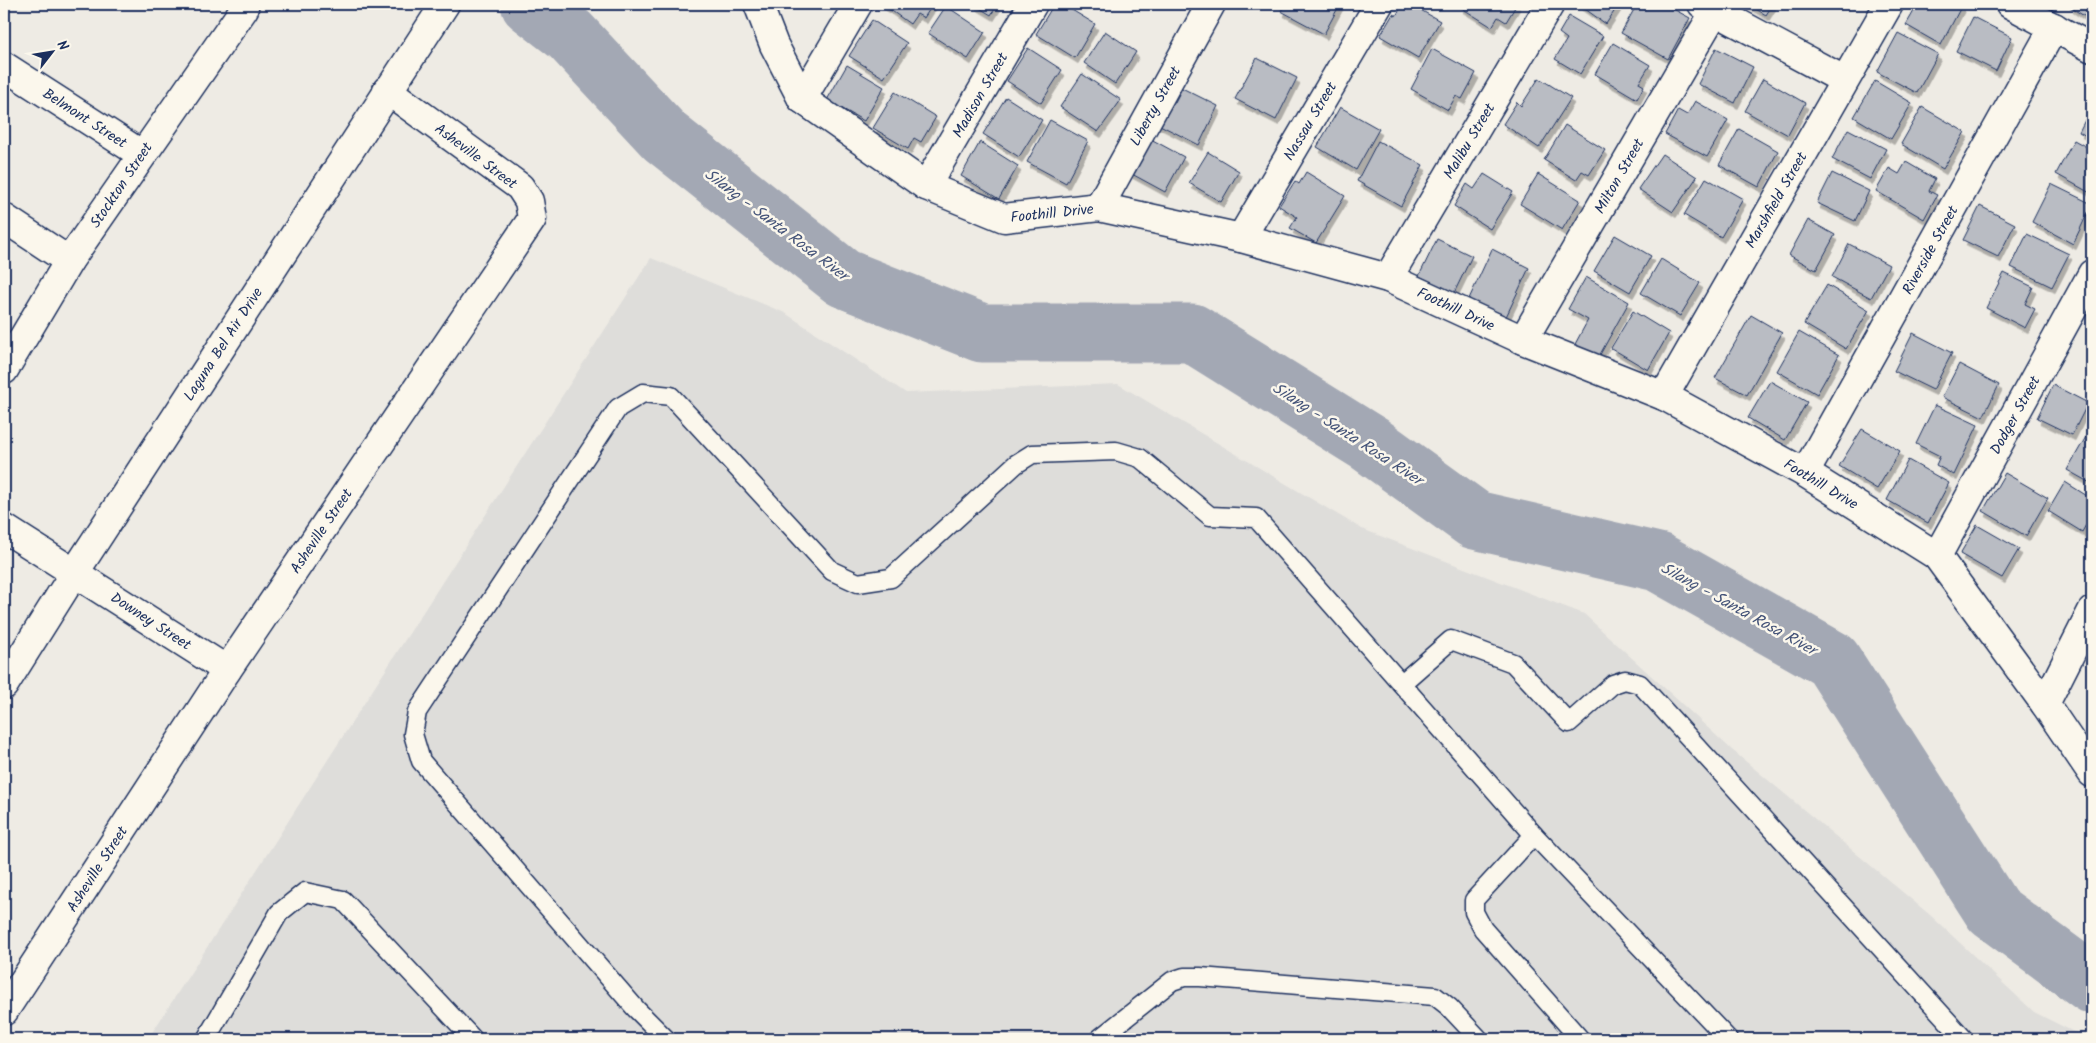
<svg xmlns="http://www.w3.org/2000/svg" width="2096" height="1043" font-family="Kalam,sans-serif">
	<defs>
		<filter id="shadow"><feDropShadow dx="3" dy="5.5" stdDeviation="0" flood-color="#0004"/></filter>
	</defs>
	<rect width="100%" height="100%" fill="#eeebe4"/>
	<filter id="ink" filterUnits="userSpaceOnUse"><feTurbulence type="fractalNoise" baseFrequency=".02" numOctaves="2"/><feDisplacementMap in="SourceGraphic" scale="10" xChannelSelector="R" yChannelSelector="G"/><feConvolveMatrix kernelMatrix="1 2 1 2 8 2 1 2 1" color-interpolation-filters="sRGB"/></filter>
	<g filter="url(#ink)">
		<polygon fill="#deddda" points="651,258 785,313 906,393 1118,384 1362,529 1584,614 1732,750 1930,915 2034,1012 2088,1039 148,1039"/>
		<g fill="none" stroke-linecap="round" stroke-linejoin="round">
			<polyline stroke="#a3a8b4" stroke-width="59" points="530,4 570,35 665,137 843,278 982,333 1192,333 1370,444 1475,520 1658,562 1832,660 1993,911 2092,984"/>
		</g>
		<g fill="#b9bcc3" stroke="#1b2f5e" filter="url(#shadow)">
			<polygon points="882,4 933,4 924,18 917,14 910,24"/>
			<polygon points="973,4 998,4 991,15"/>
			<polygon points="1054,4 1062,4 1095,24 1075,58 1036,34"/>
			<polygon points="1285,4 1340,4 1324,34 1281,11"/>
			<polygon points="1403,4 1410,4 1440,21 1418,58 1380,36 1393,14 1396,16"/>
			<polygon points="1462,4 1517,4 1506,22 1498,17 1492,27 1460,7"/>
			<polygon points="1578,4 1619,4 1606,24"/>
			<polygon points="1637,4 1664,4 1690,18 1668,59 1621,33"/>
			<polygon points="1747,4 1773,4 1766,15"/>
			<polygon points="1918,4 1962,5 1941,45 1906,25"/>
			<polygon points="2072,4 2092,4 2092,21 2070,7"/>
			<polygon points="946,6 985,32 968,59 928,33"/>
			<polygon points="1569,16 1603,36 1580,74 1555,59 1567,39 1559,33"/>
			<polygon points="1973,17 2012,37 1996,71 1956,51"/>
			<polygon points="872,20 907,43 884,78 849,56"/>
			<polygon points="1105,31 1136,52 1115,84 1084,63"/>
			<polygon points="1898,33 1938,54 1917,93 1877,72"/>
			<polygon points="1613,43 1650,65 1639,83 1644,86 1637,99 1595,74"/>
			<polygon points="1028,48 1062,70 1041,103 1007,81"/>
			<polygon points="1716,48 1753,67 1735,103 1698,84"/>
			<polygon points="1432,49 1476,73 1462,99 1456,96 1448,110 1411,89"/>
			<polygon points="1257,58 1297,78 1276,120 1235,99"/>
			<polygon points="847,65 884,87 864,121 827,100"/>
			<polygon points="1082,74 1121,100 1098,132 1060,107"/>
			<polygon points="1539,78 1571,98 1539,148 1503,124 1517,102 1521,106"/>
			<polygon points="1763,79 1805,103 1788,135 1745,111"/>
			<polygon points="1875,81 1912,103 1891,139 1854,117"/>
			<polygon points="1182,88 1218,106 1199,145 1156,123 1169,98 1175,102"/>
			<polygon points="895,92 936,117 921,142 914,138 908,149 873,128"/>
			<polygon points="1006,97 1042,120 1019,157 983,134"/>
			<polygon points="1695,101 1728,120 1707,157 1665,134 1678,110 1687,115"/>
			<polygon points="2092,106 2092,139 2079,132"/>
			<polygon points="1340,107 1379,129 1356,170 1317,147"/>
			<polygon points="1922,107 1965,132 1943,169 1901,144"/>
			<polygon points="1050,120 1088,141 1066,183 1027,162"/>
			<polygon points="1565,125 1605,150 1589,175 1582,171 1576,180 1544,160"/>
			<polygon points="1739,129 1778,151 1759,187 1719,165"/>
			<polygon points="1848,129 1886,149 1870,179 1832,159"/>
			<polygon points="1149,138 1184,157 1165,192 1130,173"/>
			<polygon points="2074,140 2092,150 2092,194 2056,174"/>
			<polygon points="1378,141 1423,165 1401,206 1357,181"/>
			<polygon points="980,142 1018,166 999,199 961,176"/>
			<polygon points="1208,152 1239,171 1221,202 1189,183"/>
			<polygon points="1662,154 1697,177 1673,212 1638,189"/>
			<polygon points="1906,162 1935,179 1929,191 1937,195 1924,219 1876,191 1889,168 1899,174"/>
			<polygon points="1306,172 1345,196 1316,243 1290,228 1297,217 1279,206 1295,181 1299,184"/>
			<polygon points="1832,173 1869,191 1855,221 1817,203"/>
			<polygon points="1484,174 1513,192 1490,229 1454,206 1467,184 1474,189"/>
			<polygon points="1538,174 1580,200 1562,230 1520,204"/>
			<polygon points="1706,178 1743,199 1721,237 1684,215"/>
			<polygon points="2051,184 2092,204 2073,244 2032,222"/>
			<polygon points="1980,206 2015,224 1998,257 1963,240"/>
			<polygon points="1808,220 1835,235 1816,270 1789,255"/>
			<polygon points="2027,234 2069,254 2052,287 2011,267"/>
			<polygon points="1615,235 1651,256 1630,292 1594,271"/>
			<polygon points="1437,239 1472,256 1454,293 1419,276"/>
			<polygon points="1849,244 1889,265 1871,298 1832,277"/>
			<polygon points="1492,249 1529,268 1505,319 1468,301"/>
			<polygon points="1661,259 1700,283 1680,316 1641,293"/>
			<polygon points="2004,273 2033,287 2025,304 2035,309 2025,328 1986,308"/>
			<polygon points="1586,277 1629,302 1597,360 1574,346 1588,320 1568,309"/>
			<polygon points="1827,285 1869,310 1846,349 1804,324"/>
			<polygon points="1633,311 1669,333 1648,370 1611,348"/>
			<polygon points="1751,315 1782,333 1747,395 1715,378"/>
			<polygon points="1799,332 1839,355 1817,394 1777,371"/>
			<polygon points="1913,333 1952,353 1933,390 1894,371"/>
			<polygon points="1959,364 1999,385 1983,417 1942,397"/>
			<polygon points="1770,381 1807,402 1785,440 1748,418"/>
			<polygon points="2053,385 2088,403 2072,435 2037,418"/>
			<polygon points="1935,405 1978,425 1954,475 1936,465 1940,456 1916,444"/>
			<polygon points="1862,429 1900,451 1877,489 1839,466"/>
			<polygon points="2087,435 2092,438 2092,484 2067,470"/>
			<polygon points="1908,460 1949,483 1928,523 1887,500"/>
			<polygon points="2005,473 2048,498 2026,536 1983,511"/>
			<polygon points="2065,482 2092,499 2092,514 2082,532 2048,511"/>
			<polygon points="1977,525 2019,549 2002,578 1960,554"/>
		</g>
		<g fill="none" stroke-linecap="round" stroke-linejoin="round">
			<defs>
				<g id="service">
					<polyline points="1402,683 1451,640 1513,663 1569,723 1613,684 1625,680 1640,684 1964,1039"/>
					<polyline points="1534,835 1474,900 1474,912 1483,929 1580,1039"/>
					<polyline points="206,1039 279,913 305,892 343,900 473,1039"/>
					<polyline points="666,1039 636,1009 421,761 413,734 417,712 618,408 643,393 671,396 832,571 858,583 891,578 1016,464 1032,454 1116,451 1140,458 1210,516 1256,518 1534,835 1728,1039"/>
					<polyline points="1099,1039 1172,981 1184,977 1200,977 1435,996 1449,1007 1479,1039"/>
				</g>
				<g id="minor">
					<polyline points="758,4 774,45 802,99 926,186 1004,218 1099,207 1241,238 1388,278 1523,340 1664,396 1805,473 1937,556 2045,704 2092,773"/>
					<polyline points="1702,4 1844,80"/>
					<polyline points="2010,4 2092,48"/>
					<polyline points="4,66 141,154"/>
					<polyline points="802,99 858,4"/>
					<polyline points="926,186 1033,4"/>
					<polyline points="1099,207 1211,4"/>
					<polyline points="4,218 69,261"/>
					<polyline points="1241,238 1379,4"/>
					<polyline points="1388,278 1550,4"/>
					<polyline points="1523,340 1715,11"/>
					<polyline points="4,370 69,261 244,9 243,4"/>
					<polyline points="1664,396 1889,4"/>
					<polyline points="1805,473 2054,27"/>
					<polyline points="4,528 227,670"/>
					<polyline points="1937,556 2092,274"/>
					<polyline points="4,685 75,572 445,4"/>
					<polyline points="2045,704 2092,611"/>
					<polyline points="4,1011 227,670 532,219 529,201 520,187 387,90"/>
				</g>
			</defs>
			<use href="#service" stroke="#1b2f5e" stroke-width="21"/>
			<use href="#minor" stroke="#1b2f5e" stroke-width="31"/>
			<use href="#service" stroke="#fbf7ec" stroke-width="18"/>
			<use href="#minor" stroke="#fbf7ec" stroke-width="28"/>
		</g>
	</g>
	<g text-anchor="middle" stroke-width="5" stroke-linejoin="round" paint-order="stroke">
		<g font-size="15" fill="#1b2f5e" stroke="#fbf7ec">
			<text transform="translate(980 95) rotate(-60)" y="5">Madison Street</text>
			<text transform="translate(1155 106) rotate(-61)" y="5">Liberty Street</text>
			<text transform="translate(85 118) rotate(33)" y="5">Belmont Street</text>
			<text transform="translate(1310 121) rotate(-59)" y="5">Nassau Street</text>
			<text transform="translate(1469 141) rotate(-59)" y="5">Malibu Street</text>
			<text transform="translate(476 156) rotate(37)" y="5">Asheville Street</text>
			<text transform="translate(1619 176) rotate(-60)" y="5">Milton Street</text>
			<text transform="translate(121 185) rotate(-56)" y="5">Stockton Street</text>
			<text transform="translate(1776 200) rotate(-60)" y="5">Marshfield Street</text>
			<text transform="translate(1052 213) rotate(-6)" y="5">Foothill Drive</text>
			<text transform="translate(1930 250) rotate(-61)" y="5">Riverside Street</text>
			<text transform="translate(1456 309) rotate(25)" y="5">Foothill Drive</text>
			<text transform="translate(223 344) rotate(-57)" y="5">Laguna Bel Air Drive</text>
			<text transform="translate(2015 415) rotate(-61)" y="5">Dodger Street</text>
			<text transform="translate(1821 484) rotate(31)" y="5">Foothill Drive</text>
			<text transform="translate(321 531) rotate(-56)" y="5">Asheville Street</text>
			<text transform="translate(151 621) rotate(33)" y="5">Downey Street</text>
			<text transform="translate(97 869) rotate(-57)" y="5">Asheville Street</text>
		</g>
		<g font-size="16" font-style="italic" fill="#445378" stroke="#fbf7ec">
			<text transform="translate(777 224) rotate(37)" y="6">Silang - Santa Rosa River</text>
			<text transform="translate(1348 433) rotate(33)" y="6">Silang - Santa Rosa River</text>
			<text transform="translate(1739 608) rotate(29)" y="6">Silang - Santa Rosa River</text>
		</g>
	</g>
	<rect width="2096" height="1043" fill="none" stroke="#fbf7ec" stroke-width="20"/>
	<rect x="10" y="10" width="2076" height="1023" fill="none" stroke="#1b2f5e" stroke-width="2" filter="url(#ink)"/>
	<g transform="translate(52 52) rotate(59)" stroke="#fbf7ec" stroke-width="4" paint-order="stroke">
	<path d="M0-4L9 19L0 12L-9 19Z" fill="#1b2f5e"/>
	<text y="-8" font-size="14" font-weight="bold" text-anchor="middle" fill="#1b2f5e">N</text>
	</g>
</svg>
